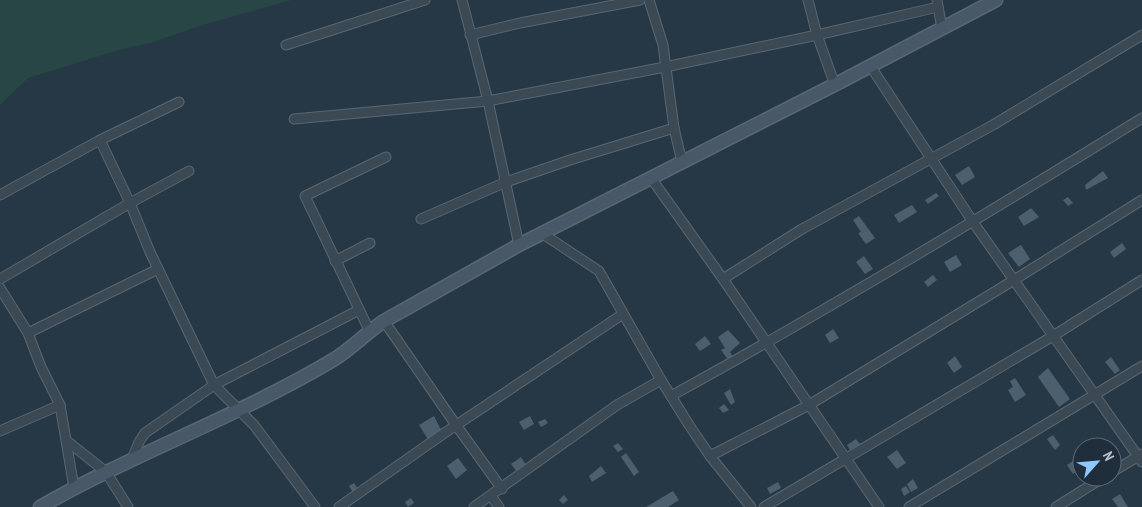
<svg xmlns="http://www.w3.org/2000/svg" width="1142" height="507" font-family="'PT Sans Narrow',sans-serif">
	<rect width="100%" height="100%" fill="#263845"/>
	<polygon fill="#284645" points="0,0 291,0 199,26 154,42 119,50 28,78 0,105"/>
	<g fill="#4c5f6e">
		<polygon points="969,166 975,177 962,185 955,175"/>
		<polygon points="1103,171 1108,178 1086,190 1085,185"/>
		<polygon points="936,193 939,196 928,204 925,200"/>
		<polygon points="1068,197 1073,203 1068,206 1063,200"/>
		<polygon points="912,205 917,212 899,223 894,215"/>
		<polygon points="1031,208 1039,217 1024,226 1018,217"/>
		<polygon points="859,216 875,238 866,244 858,233 861,232 853,220"/>
		<polygon points="1122,243 1126,249 1114,258 1110,252"/>
		<polygon points="1021,245 1030,259 1019,267 1008,253"/>
		<polygon points="956,255 962,265 950,272 944,262"/>
		<polygon points="864,256 873,269 865,274 856,262"/>
		<polygon points="933,275 937,280 928,287 924,282"/>
		<polygon points="833,329 839,338 830,343 825,335"/>
		<polygon points="728,330 740,343 730,352 734,359 729,361 721,350 725,348 718,337"/>
		<polygon points="705,336 711,344 700,351 695,344"/>
		<polygon points="955,356 962,367 954,373 947,363"/>
		<polygon points="1111,357 1120,370 1115,374 1105,362"/>
		<polygon points="1048,368 1070,399 1059,407 1038,377"/>
		<polygon points="1015,378 1026,395 1015,402 1008,390 1013,387 1010,381"/>
		<polygon points="730,389 735,402 731,405 724,393"/>
		<polygon points="724,404 729,410 723,413 719,408"/>
		<polygon points="434,416 443,434 429,441 419,425"/>
		<polygon points="530,416 534,424 524,430 519,422"/>
		<polygon points="545,419 548,423 541,427 538,422"/>
		<polygon points="1053,435 1060,445 1055,450 1047,439"/>
		<polygon points="856,439 860,444 850,450 847,445"/>
		<polygon points="618,443 623,449 618,452 613,446"/>
		<polygon points="897,450 906,463 897,469 887,457"/>
		<polygon points="626,453 639,472 634,476 621,457"/>
		<polygon points="521,457 526,465 517,472 511,464"/>
		<polygon points="458,458 467,470 456,479 447,466"/>
		<polygon points="1073,461 1080,469 1073,474 1067,465"/>
		<polygon points="601,466 606,473 592,482 589,476"/>
		<polygon points="913,479 918,488 911,492 907,484"/>
		<polygon points="778,482 781,488 770,494 767,488"/>
		<polygon points="354,483 360,492 355,496 349,486"/>
		<polygon points="906,486 910,492 904,496 901,489"/>
		<polygon points="673,491 679,500 668,507 646,507"/>
		<polygon points="1120,494 1128,507 1118,507 1112,499"/>
		<polygon points="564,495 568,500 563,504 559,500"/>
		<polygon points="411,498 414,503 408,507 405,502"/>
	</g>
	<g fill="none" stroke-linecap="round" stroke-linejoin="round">
		<defs>
			<g id="street">
				<polyline points="462,0 488,101 519,245"/>
				<polyline points="649,0 663,45 674,128 682,162"/>
				<polyline points="808,0 817,35 835,85"/>
				<polyline points="937,0 942,29"/>
				<polyline points="470,35 520,23 640,0"/>
				<polyline points="286,45 425,0"/>
				<polyline points="871,67 973,222 1142,462"/>
				<polyline points="294,119 488,101 665,67 817,35 938,7"/>
				<polyline points="100,140 130,203 150,252 214,385 254,425 315,507"/>
				<polyline points="651,178 723,279 879,507"/>
				<polyline points="0,195 100,140 179,102"/>
				<polyline points="421,219 506,182 570,160 674,128"/>
				<polyline points="543,234 599,271 661,380 689,425 710,456 751,507"/>
				<polyline points="335,261 370,243"/>
				<polyline points="0,279 130,203 189,171"/>
				<polyline points="723,279 802,229 993,125 1142,35"/>
				<polyline points="0,288 28,333 41,367 60,405 74,488"/>
				<polyline points="384,321 456,425 502,489"/>
				<polyline points="369,330 305,196 386,157"/>
				<polyline points="28,333 158,269"/>
				<path d="M671,396C831,308 987,214 1142,118"/>
				<polyline points="0,431 60,405"/>
				<polyline points="67,441 106,472 128,507"/>
				<polyline points="710,456 809,405 1014,280 1142,200"/>
				<polyline points="132,459 139,442 145,433 214,385 359,310"/>
				<polyline points="1112,472 1142,454"/>
				<polyline points="491,496 499,507"/>
				<polyline points="339,507 443,434 623,314"/>
				<polyline points="474,507 617,405 661,380"/>
				<polyline points="764,507 1053,336 1142,280"/>
				<polyline points="909,507 1142,366"/>
				<polyline points="1056,507 1104,477"/>
			</g>
			<path id="secondary" d="M40,507C135,453 239,416 333,360C351,349 366,333 384,321L519,245L840,82L996,0"/>
		</defs>
		<use href="#street" stroke="#596772" stroke-width="11"/>
		<use href="#secondary" stroke="#596772" stroke-width="15"/>
		<use href="#street" stroke="#3b4954" stroke-width="9"/>
		<use href="#secondary" stroke="#485868" stroke-width="12"/>
	</g>
	<g transform="translate(1097 462) rotate(63)"><circle r="24" fill="#1f2e3a" stroke="#5c6a75"/>
	<path d="M0-4L9 19L0 12L-9 19Z" fill="#8dc8fe"/>
	<text y="-8" font-size="14" font-weight="bold" text-anchor="middle" fill="#b8c4ce">N</text>
	</g>
</svg>
